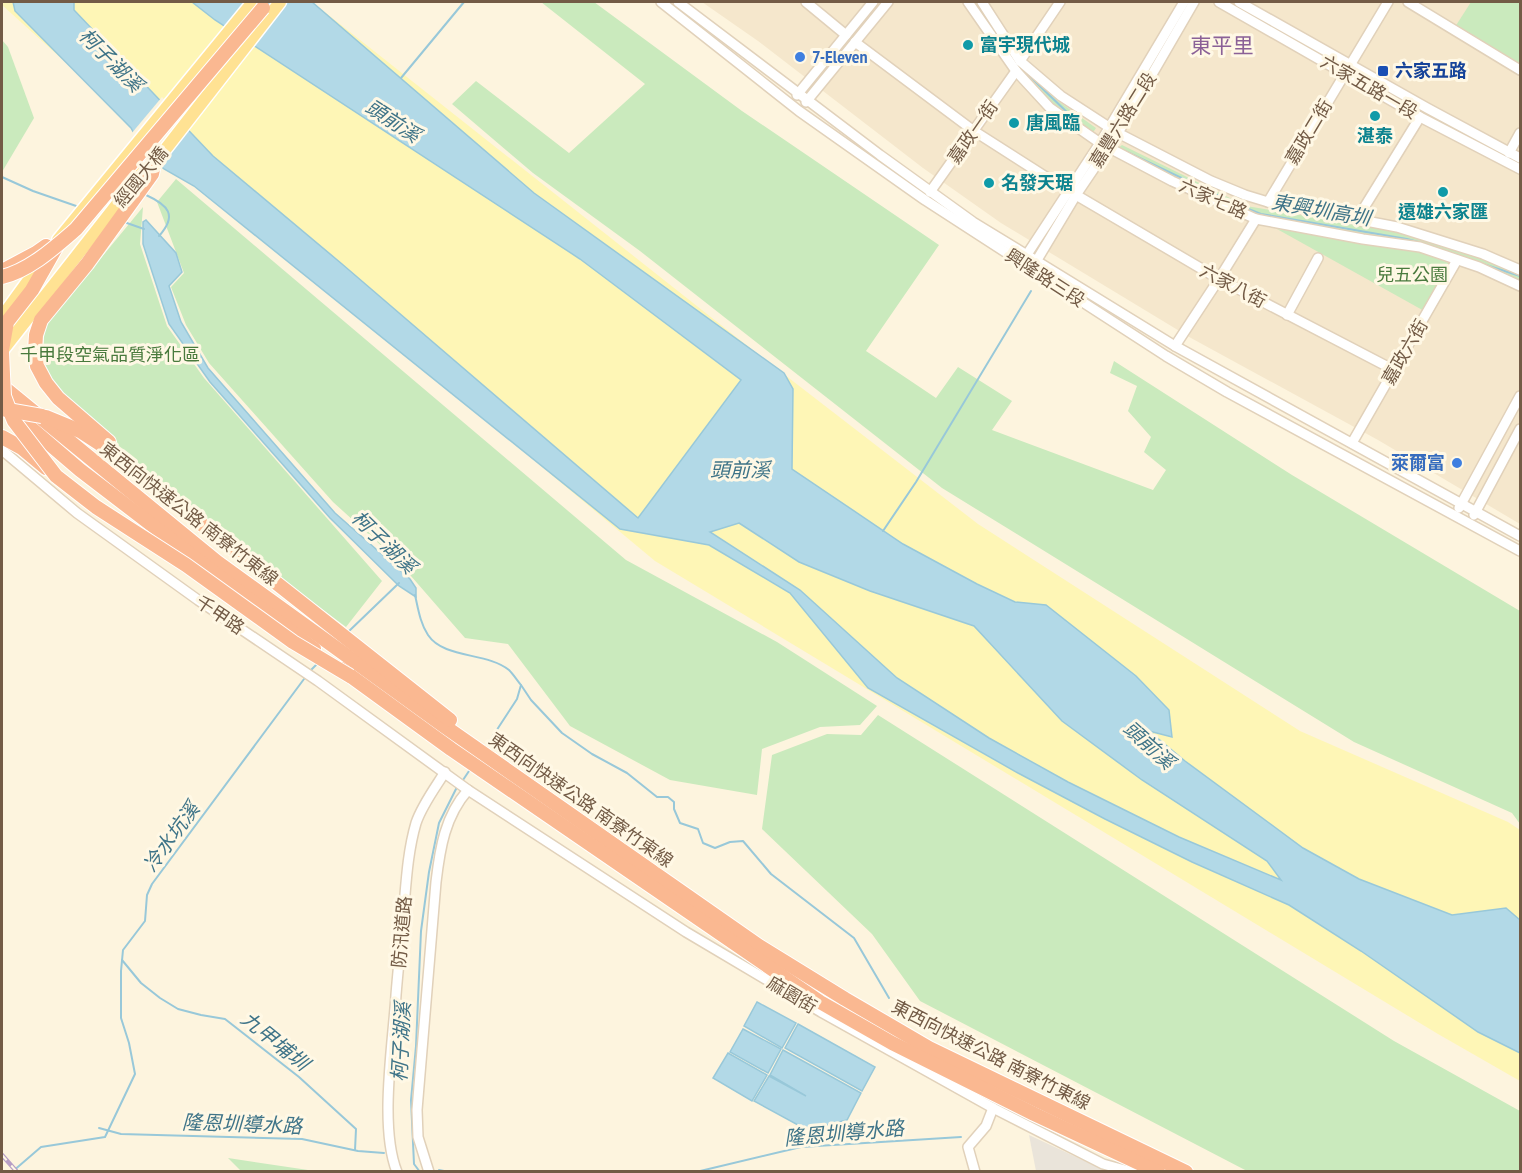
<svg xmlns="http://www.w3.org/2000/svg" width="1522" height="1173" font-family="'PT Sans Narrow','Noto Sans TC',sans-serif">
	<rect width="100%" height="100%" fill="#fdf4de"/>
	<polygon fill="#f5e7cc" points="702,2 1520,2 1520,524 1378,440 1191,338 1001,223 923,168 758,41"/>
	<polygon fill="#eae4da" points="1029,1135 1106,1171 1036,1171"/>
	<g fill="#caeabd">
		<polygon points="541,2 594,2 742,111 939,245 866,351 936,398 958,367 1012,401 992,430 1153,490 1166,470 1144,452 1151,437 1128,411 1137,386 1110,373 1114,361 1292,475 1520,611 1520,824 1512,813 1354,742 942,488 640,251 533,173 452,104 476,81 569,153 645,84"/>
		<polygon points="969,2 979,2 1021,64 1058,101 1096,128 1092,134 1051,106 1017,69"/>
		<polygon points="1471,2 1520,2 1520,66 1455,27"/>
		<polygon points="2,40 8,47 34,118 2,172"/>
		<polygon points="1122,145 1246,206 1395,231 1467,253 1520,273 1520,282 1408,241 1263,217 1249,213 1117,149"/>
		<polygon points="176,179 626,560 777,642 877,706 860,725 820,727 762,749 757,795 670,780 570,726 508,644 465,638 397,560 333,502 209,363 186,325 171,287 184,273 157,202"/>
		<polygon points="143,207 140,244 167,326 204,378 382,581 346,627 168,494 63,400 42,361 45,326"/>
		<polygon points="1277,229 1416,250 1451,264 1426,312"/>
		<polygon points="878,715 1394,1041 1520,1111 1520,1171 1247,1171 920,1001 872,934 762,829 772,755 827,734 861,735"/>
		<polygon points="228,1158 308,1170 306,1172 241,1171"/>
	</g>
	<polygon fill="#fef6b6" points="2,2 312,2 745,344 978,524 1300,731 1508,822 1520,830 1520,1081 1438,1034 655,561 175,161 2,5"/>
	<g fill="#b2d9e7" stroke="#98c8d9" stroke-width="1.5" fill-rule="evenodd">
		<path d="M13,2H74V10L213,156L342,264L638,518L741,380L580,259L215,20L192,2H312L534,193L784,373L793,389L792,469L903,544L977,584L1015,602L1046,605L1136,676L1169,710L1172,737L1149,731L1185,761L1303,848L1359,879L1452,915L1506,908L1520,920V1053L1478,1032L1361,951L1289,905L1192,862L1105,819L1018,773L868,688L790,593L709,545L620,529L194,186L164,169L143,150L131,128L15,11ZM739,523L799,562L870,591L974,626L1062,721L1142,780L1267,861L1281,880L1179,837L1068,782L989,738L897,678L800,590L710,532Z"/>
		<polygon points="146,220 176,253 182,272 169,286 181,322 208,368 335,513 410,579 416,588 416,597 399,586 330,518 210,382 169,324 143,244 143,222"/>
		<polygon points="757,1002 796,1023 782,1048 744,1026"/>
		<polygon points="798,1024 875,1067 862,1091 785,1048"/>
		<polygon points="743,1029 781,1049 768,1073 730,1052"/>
		<polygon points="783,1050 861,1093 847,1120 807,1130 754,1101 769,1076 806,1096 770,1075"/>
		<polygon points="728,1053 767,1075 752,1101 713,1078"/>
	</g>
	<polygon fill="#fdf4de" points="162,97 188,125 156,166 140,152 131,134"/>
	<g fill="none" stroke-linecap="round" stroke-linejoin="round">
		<g stroke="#98c8d9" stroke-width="2">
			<polyline points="1016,63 1072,117"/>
			<polyline points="401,78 464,2"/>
			<polyline points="1125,151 1236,204 1261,214 1407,239 1418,242"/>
			<polyline points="2,177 33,191 79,207"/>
			<path d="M146,192V195C168,205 178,215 159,236"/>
			<polyline points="124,222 144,229"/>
			<polyline points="1483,264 1520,276"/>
			<polyline points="883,531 916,482 1031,291"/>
			<path d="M415,595C418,608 420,623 428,635C444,659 487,652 509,670C513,674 517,680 521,685L517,699L485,748"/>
			<polyline points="347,633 399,583"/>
			<polyline points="309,672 318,663"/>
			<polyline points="521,685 531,700 562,733 592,754 627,773 657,797 668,797 674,802 674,809 680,823 698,829 703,843 715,848 730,842 743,841 771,874 854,938 889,998"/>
			<polyline points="461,783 471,768"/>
			<polyline points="122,960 141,983 160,998 178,1009 201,1015 225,1019 299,1077 356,1129 355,1150"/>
			<polyline points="99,1128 121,1134 302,1139 358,1151 384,1153"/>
			<polyline points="439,1170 449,1172"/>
			<polyline points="12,1172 41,1147 105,1137 135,1074 129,1043 121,1018 121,971 123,950 145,921 147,895 152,884 304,679"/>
			<polyline points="420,1172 414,1164 411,1100 416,1046 421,931 429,872 439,823 457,787"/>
			<polyline points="696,1172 801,1147 961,1137"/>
		</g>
		<defs>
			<g id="minor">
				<polyline points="661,2 799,111 925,200 1166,356 1227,392 1520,551"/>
				<polyline points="678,2 880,155 973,222 1175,346 1520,536"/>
				<polyline points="806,2 846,35"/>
				<polyline points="968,2 1016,71 1050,108 1100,143 1172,181 1256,219 1363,239 1420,247 1479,267 1520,286"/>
				<polyline points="982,2 1020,61 1061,96 1118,133 1211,181 1245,195 1268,202 1397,227 1483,254 1520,270"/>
				<polyline points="1219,2 1420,117 1520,169"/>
				<polyline points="1239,2 1427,108 1520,158"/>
				<polyline points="1408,2 1520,70"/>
				<polyline points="855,42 974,131 1068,191"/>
				<polyline points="1020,61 1060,2"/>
				<polyline points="797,95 873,2"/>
				<polyline points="806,102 888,2"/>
				<polyline points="1509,153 1520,133"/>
				<polyline points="930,192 1016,71"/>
				<polyline points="1076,195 1219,279 1394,370"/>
				<polyline points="1268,202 1388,2"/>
				<polyline points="1361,221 1362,211 1420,117"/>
				<polyline points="1024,259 1100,143 1184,2"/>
				<polyline points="1034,265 1076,195 1118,133 1194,2"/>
				<polyline points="1287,315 1318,258"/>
				<polyline points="1175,346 1219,279 1256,219"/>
				<polyline points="1352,443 1457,260"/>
				<polyline points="2,450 77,513 198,600 318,681 468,790 686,932 821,1012 993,1108 1103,1164 1132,1172"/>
				<polyline points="1459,508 1520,396"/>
				<polyline points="1474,515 1520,429"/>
				<path d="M397,1172C379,1127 393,1044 396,995C398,969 401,944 403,918C406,886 407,854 416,823C422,805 435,788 445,772"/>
				<path d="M429,1172L418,1137L417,1110L436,882C440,848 445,816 468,790"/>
				<polyline points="975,1172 968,1147 986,1126 993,1108"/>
			</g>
			<g id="major">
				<polyline points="58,240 253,2"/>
				<polyline points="2,317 44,259"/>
				<polyline points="2,351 144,170 154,164 280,2"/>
			</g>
			<g id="highway">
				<polyline points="2,271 36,253 46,246"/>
				<polyline points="2,350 7,322 32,290 58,244"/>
				<polyline points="2,386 217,562 444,726 759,946 845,999 929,1048 1186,1172"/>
				<polyline points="11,411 80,470 314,649"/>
				<polyline points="46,417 80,431 100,444 450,720"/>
				<polyline points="2,437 22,448 46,468"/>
				<polyline points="109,442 58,398 46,383 37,366 35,351 36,335 41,320 87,264 152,174 154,164"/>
				<polyline points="341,669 451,749 820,1002 892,1043 1034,1114 1158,1172"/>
			</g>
		</defs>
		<use href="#minor" stroke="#e1d1ba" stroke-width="12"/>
		<use href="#major" stroke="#fff" stroke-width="15"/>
		<use href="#highway" stroke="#fff" stroke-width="16"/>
		<use href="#minor" stroke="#fff" stroke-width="9"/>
		<use href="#major" stroke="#ffe293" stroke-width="12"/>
		<use href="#highway" stroke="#fab891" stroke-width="14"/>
		<defs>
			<polyline id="rail" points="2,1155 17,1172"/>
		</defs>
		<use href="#rail" stroke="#b79ec5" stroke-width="4.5"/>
		<use href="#rail" stroke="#fff8e5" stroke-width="2" stroke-dasharray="7" stroke-linecap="butt"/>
		<defs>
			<g id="highway-bridge">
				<path d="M2,277C30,270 54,248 76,229L263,8"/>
				<polyline points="2,353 4,396 9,409 14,421 56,476 96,507 186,565 293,642 350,676"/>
				<polyline points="2,409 42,416"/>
			</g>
		</defs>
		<use href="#highway-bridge" stroke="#fff" stroke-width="16" stroke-linecap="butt"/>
		<use href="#highway-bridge" stroke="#fab891" stroke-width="14"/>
	</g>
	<g fill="#0f9aa8" stroke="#fff8e5" stroke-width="2">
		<circle cx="968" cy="45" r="6"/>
		<circle cx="1375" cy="116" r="6"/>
		<circle cx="1014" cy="123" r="6"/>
		<circle cx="989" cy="183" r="6"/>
		<circle cx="1443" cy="192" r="6"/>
	</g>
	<g fill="#3f7fe0" stroke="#fff8e5" stroke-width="2">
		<circle cx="800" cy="57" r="6"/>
		<circle cx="1457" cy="463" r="6"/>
	</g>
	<rect fill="#1a4fb4" stroke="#fff8e5" stroke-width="2" x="1377" y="65" width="12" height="12" rx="3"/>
	<g text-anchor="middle" stroke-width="6" stroke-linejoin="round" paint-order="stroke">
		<g font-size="18" font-weight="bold" fill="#0d838f" stroke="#fff8e5" text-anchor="start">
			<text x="980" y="51">富宇現代城</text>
			<text x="1026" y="129">唐風臨</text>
			<text x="1375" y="142" text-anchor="middle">湛泰</text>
			<text x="1001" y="189">名發天琚</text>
			<text x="1443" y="218" text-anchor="middle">遠雄六家匯</text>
		</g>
		<g font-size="18" font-weight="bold" fill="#366cbe" stroke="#fff8e5" text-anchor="start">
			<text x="812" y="63">7-Eleven</text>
			<text x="1445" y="469" text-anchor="end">萊爾富</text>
		</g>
		<g font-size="18" font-weight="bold" fill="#164399" stroke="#fff8e5" text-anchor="start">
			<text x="1395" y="77">六家五路</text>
		</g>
		<g font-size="18" fill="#735b46" stroke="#fff8e5">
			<text transform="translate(1369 87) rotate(30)" y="6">六家五路一段</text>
			<text transform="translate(1123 120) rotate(-58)" y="6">嘉豐六路二段</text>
			<text transform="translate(973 132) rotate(-55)" y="6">嘉政一街</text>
			<text transform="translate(1309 132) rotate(-59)" y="6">嘉政二街</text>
			<text transform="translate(141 177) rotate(-50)" y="6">經國大橋</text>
			<text transform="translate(1213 199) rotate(24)" y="6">六家七路</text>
			<text transform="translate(1045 278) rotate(33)" y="6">興隆路三段</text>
			<text transform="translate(1233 286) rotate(28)" y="6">六家八街</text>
			<text transform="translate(1405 352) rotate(-60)" y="6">嘉政六街</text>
			<text transform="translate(189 514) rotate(38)" y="6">東西向快速公路 南寮竹東線</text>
			<text transform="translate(220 615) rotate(34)" y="6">千甲路</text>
			<text transform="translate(581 800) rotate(35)" y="6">東西向快速公路 南寮竹東線</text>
			<text transform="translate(402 932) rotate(-85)" y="6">防汛道路</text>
			<text transform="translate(792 995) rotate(31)" y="6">麻園街</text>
			<text transform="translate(991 1055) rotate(27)" y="6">東西向快速公路 南寮竹東線</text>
		</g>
		<g font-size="18" fill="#497a3d" stroke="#fff8e5">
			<text x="1412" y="281">兒五公園</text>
			<text x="110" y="361">千甲段空氣品質淨化區</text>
		</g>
		<g font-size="20" font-style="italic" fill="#3f7488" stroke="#fff8e5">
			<text transform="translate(111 60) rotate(45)" y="7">柯子湖溪</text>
			<text transform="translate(393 121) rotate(33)" y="7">頭前溪</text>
			<text transform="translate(1321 210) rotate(10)" y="7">東興圳高圳</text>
			<text x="740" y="477">頭前溪</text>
			<text transform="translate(384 542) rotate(44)" y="7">柯子湖溪</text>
			<text transform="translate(1149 745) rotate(42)" y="7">頭前溪</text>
			<text transform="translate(171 837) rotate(-54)" y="7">冷水坑溪</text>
			<text transform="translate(275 1041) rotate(39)" y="7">九甲埔圳</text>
			<text transform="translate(401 1042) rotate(-87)" y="7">柯子湖溪</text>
			<text transform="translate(242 1124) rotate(2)" y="7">隆恩圳導水路</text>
			<text transform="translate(844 1133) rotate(-5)" y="7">隆恩圳導水路</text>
		</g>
		<g font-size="21" fill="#8b6197" stroke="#fff8e5">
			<text x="1222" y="53">東平里</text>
		</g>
	</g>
	<rect width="1522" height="1173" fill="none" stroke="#735b46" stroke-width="6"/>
</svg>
